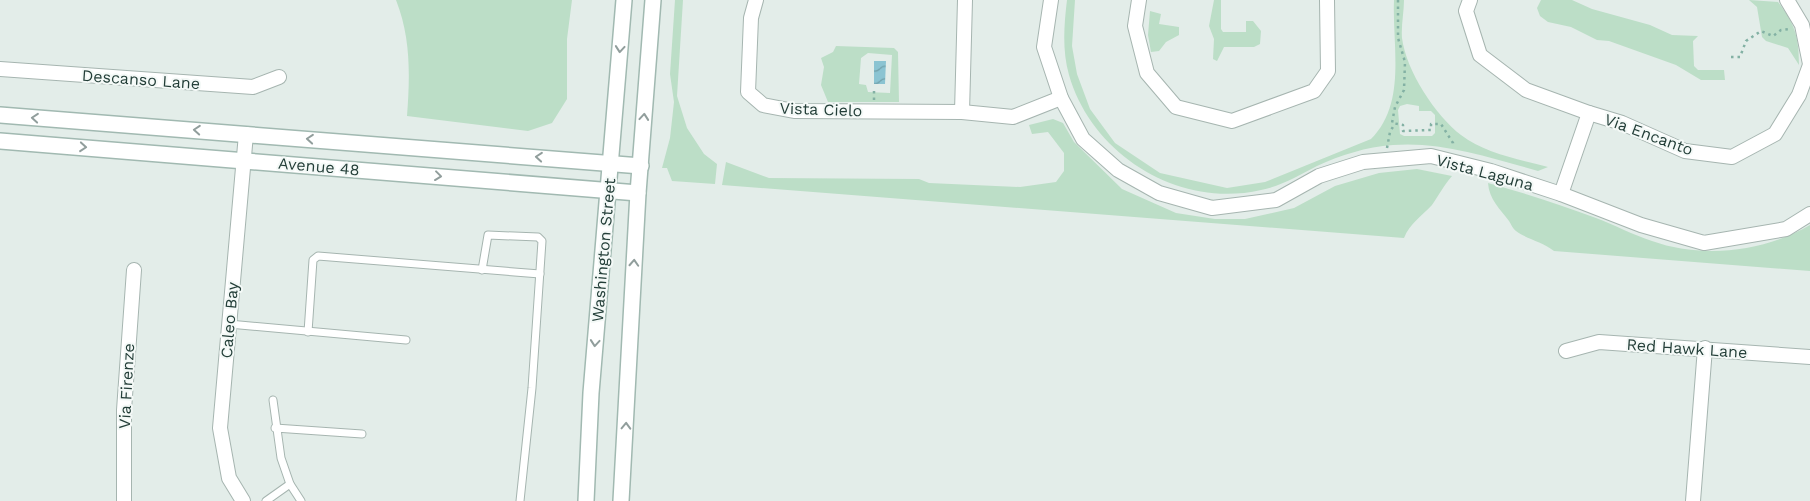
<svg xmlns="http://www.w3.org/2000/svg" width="1810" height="501" font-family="'Work Sans',sans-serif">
	<defs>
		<pattern id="water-waves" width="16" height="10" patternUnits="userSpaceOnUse" patternTransform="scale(1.25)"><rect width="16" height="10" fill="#8bc4d2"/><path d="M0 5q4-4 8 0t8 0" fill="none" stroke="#71a1ab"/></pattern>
	</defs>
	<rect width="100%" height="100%" fill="#e3ede9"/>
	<g fill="#bcdec7" fill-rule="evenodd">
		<path d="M396,0H572L567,39V99L552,123L528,131L407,116C410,76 411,38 396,0Z"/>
		<polygon points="675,0 683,0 677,96 687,128 704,154 717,164 715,184 672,181 667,168 662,168 670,138 674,102 670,74"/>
		<path d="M1067,0H1075L1072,46L1077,74L1090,109L1115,143L1160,173L1227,188L1265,182L1371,139C1407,103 1392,46 1394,0H1404C1404,12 1401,26 1402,38C1406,71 1436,116 1461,135C1484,153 1521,160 1548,167L1538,171C1492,158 1441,141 1393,145C1366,147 1341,155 1317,166C1299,175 1282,186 1261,190C1179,209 1092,155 1069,75C1062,51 1064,24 1067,0ZM1407,104L1419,106V111H1431L1435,115V133L1432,136H1404L1400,134L1398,110L1400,106Z"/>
		<polygon points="1214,0 1221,0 1221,29 1223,32 1246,32 1246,21 1253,21 1261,31 1260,44 1254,47 1224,47 1217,61 1213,59 1214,39 1209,26"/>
		<polygon points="1541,0 1572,0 1592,9 1650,25 1672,35 1698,36 1693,41 1694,66 1698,70 1724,70 1725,80 1701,80 1676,65 1609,41 1597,40 1571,27 1548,22 1540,16 1537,8"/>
		<path d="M1749,0L1778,2C1795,24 1799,37 1799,65L1788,48L1766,41L1762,37L1757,7Z"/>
		<polygon points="1150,11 1161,14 1159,24 1179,27 1179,35 1166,42 1159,51 1151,52 1148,35"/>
		<path d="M836,46L894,48L898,52L899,102H828L821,85L824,67L821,58L833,52ZM868,53L892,55L890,93L868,92L866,85L859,84L861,58Z"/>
		<path d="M1053,119L1063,123L1074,142L1122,189L1176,213L1215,219H1245L1294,208L1335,186L1379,173L1417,169L1452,176C1444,185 1439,195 1432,205C1421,217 1410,223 1404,238L722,185L726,162L769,178L919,179L929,183L1020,187L1056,182L1064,171V153L1048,132L1032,134L1029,125Z"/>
		<path d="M1488,183C1525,193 1560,205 1596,218C1615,225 1633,235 1652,241C1702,259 1764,252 1810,225V271L1554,251C1542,241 1528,240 1516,231C1513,229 1511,224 1509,221C1500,209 1489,199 1488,183Z"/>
	</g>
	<polygon fill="url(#water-waves)" points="874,61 886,61 885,84 874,84"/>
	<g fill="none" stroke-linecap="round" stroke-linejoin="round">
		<defs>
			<g id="lane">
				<polyline points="482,270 488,235 538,237 542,241 532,388 520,501"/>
				<polyline points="229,324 406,340"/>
				<polyline points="308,332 313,260 318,256 540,274"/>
				<polyline points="273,400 281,458 290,484"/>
				<polyline points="275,428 362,434"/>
				<polyline points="266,501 290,484 301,501"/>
			</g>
			<g id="street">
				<polyline points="756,0 751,18 748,92 763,105 794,111 962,112 965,0"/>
				<polyline points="1051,0 1044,47 1061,98 1083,139 1118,170 1159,193 1212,208 1276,200 1319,176 1363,162 1431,156 1491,171 1561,194 1641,225 1704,243 1786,229 1810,214"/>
				<polyline points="1139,0 1135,26 1147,73 1176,107 1232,121 1314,91 1328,71 1327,0"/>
				<polyline points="1470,0 1466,11 1480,55 1526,90 1589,113 1622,123 1685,151 1732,157 1775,134 1799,95 1810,65"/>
				<polyline points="1787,0 1802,25 1810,64"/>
				<polyline points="0,69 253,87 279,77"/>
				<polyline points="962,112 1013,117 1061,98"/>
				<polyline points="1561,194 1589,113"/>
				<polyline points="1566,351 1599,342 1810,357"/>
				<polyline points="124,501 124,410 134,270"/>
				<polyline points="243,501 229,478 220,428 246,134"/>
				<polyline points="1693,501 1705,348"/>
			</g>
			<g id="secondary">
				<polyline points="0,115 641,166"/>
				<polyline points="0,141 638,193"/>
				<polyline points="586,501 591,393 624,0"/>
				<polyline points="621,501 638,193 653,0"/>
			</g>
		</defs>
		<use href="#lane" stroke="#a6b5b0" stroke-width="9"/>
		<use href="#street" stroke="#a6b5b0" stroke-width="16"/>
		<use href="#secondary" stroke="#a1b9b1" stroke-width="18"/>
		<g stroke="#83b1a4" stroke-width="2.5" stroke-dasharray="2.5 4" stroke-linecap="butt">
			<polyline points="1398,0 1398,38 1405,62 1404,90 1395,107 1392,123 1403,125 1403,131 1431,130 1431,124 1441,124 1453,143 1453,147"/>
			<polyline points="1731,57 1740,57 1746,41 1761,31 1773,36 1781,30 1790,29"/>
			<polyline points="874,100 874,89"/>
			<polyline points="1387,148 1390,132 1394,125"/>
		</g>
		<use href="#lane" stroke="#fff" stroke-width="7"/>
		<use href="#street" stroke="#fff" stroke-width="14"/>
		<use href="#secondary" stroke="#fff" stroke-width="15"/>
	</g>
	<defs><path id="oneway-chevron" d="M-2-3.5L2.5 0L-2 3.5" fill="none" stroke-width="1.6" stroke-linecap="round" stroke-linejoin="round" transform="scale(1.25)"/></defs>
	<g stroke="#919e9c">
		<use href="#oneway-chevron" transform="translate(620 49) rotate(95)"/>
		<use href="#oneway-chevron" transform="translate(644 117) rotate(-85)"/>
		<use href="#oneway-chevron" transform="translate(35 118) rotate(-175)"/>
		<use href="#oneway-chevron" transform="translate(197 130) rotate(-176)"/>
		<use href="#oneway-chevron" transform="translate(310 139) rotate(-175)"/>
		<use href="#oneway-chevron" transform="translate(83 147) rotate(5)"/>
		<use href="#oneway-chevron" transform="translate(539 157) rotate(-175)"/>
		<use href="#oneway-chevron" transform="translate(438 176) rotate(7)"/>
		<use href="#oneway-chevron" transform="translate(634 263) rotate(-87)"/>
		<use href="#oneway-chevron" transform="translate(595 343) rotate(95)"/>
		<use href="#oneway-chevron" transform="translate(626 426) rotate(-88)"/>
	</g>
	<g text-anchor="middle" stroke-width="4" stroke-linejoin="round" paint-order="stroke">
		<g font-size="16" fill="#233e38" stroke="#f4f9f7">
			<text transform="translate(141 79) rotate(4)" y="6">Descanso Lane</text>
			<text transform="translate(821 109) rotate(2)" y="6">Vista Cielo</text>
			<text transform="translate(1649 134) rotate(20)" y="6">Via Encanto</text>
			<text transform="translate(319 166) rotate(5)" y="6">Avenue 48</text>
			<text transform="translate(1485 172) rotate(15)" y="6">Vista Laguna</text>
			<text transform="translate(603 250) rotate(-85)" y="6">Washington Street</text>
			<text transform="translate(229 320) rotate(-85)" y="6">Caleo Bay</text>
			<text transform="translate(1687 348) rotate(4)" y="6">Red Hawk Lane</text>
			<text transform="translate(126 386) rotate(-87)" y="6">Via Firenze</text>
		</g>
	</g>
</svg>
